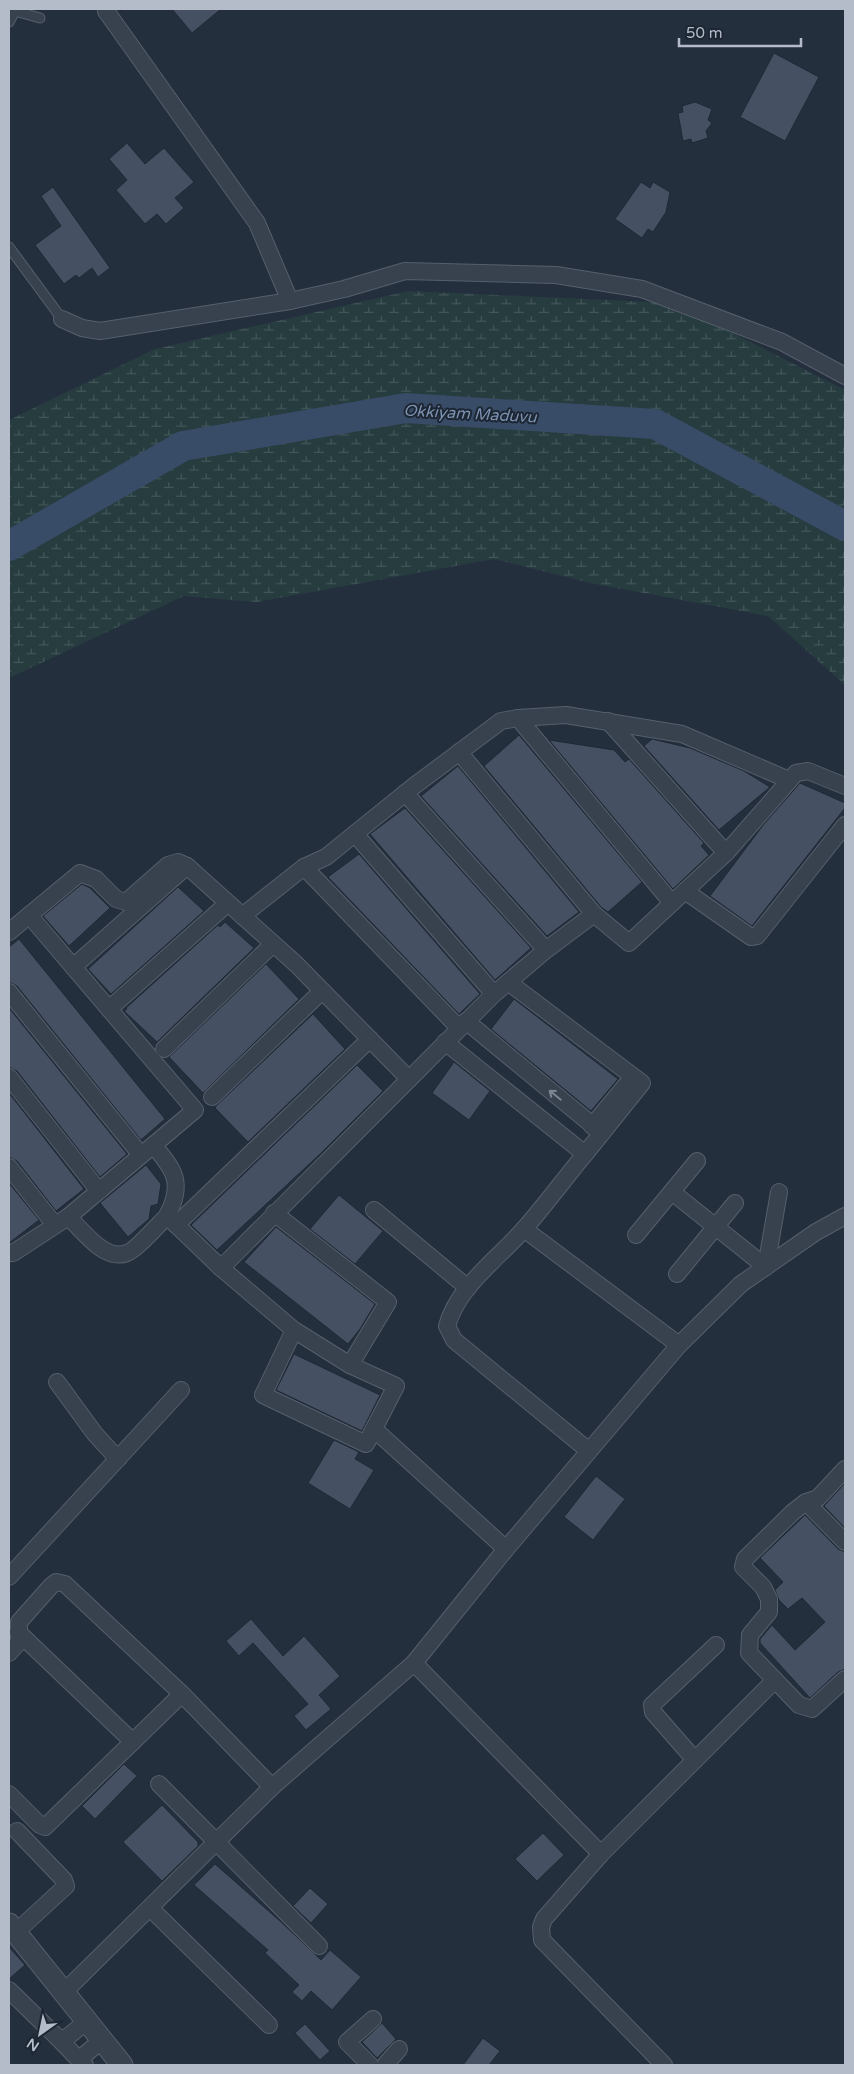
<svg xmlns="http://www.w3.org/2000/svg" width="854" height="2074" font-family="'Varela Round',sans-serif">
	<defs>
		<pattern id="wetland-marsh" width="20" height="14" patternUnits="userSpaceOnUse" patternTransform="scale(1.25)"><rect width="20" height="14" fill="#263c3f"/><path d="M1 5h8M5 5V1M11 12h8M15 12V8" fill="none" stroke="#435659"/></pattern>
	</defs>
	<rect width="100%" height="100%" fill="#242f3e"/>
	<polygon fill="url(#wetland-marsh)" points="408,291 674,303 845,390 845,685 768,616 590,583 494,559 257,602 184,596 9,678 9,420 155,349"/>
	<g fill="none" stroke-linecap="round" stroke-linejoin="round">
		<polyline stroke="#394c67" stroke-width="30" points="9,546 183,446 406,408 655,424 845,526"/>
	</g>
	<g fill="#455162" stroke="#1f2835">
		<polygon points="172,9 221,9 192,33"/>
		<polygon points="774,53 819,77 785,141 740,117"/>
		<polygon points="695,102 712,109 708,120 712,123 706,131 708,138 692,143 691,139 683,141 678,113 683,112 682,106"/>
		<polygon points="127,143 145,164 164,148 194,182 175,198 184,208 166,224 157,214 145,224 116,190 127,180 109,159"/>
		<polygon points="641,182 650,188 653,182 670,192 666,212 653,232 648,229 642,238 615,219"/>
		<polygon points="53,187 110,268 98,277 92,268 79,278 76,275 64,284 35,245 61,226 41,196"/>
		<polygon points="519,735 642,882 608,912 601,907 484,766"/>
		<polygon points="652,739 690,748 744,771 770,787 719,830 644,746"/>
		<polygon points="549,740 614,750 625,762 629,759 704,843 701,846 709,855 673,889"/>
		<polygon points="458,766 579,912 547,936 421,796"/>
		<polygon points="800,783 845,803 845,808 752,926 710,896 764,824"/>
		<polygon points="405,808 531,948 495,980 370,834"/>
		<polygon points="359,854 480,994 459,1014 328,877"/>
		<polygon points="82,884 90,888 110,908 69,946 43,916"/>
		<polygon points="178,887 204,911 111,994 88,969"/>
		<polygon points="225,922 254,948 157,1042 124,1011 127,1009 126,1008 218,925 220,927"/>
		<polygon points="19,939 165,1119 141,1140 17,986 9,982 9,947"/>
		<polygon points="266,964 299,999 203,1093 169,1057"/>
		<polygon points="514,999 618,1079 591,1111 491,1029"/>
		<polygon points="9,1008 127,1154 100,1177 17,1071 9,1067"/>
		<polygon points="313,1014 345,1049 248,1142 215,1108 216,1106"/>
		<polygon points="454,1062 490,1091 469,1120 432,1093"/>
		<polygon points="357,1065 383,1091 319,1155 217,1250 191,1225"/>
		<polygon points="9,1093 84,1189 56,1211 17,1161 9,1157"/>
		<polygon points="146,1165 161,1184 158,1204 151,1206 149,1219 128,1237 100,1203"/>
		<polygon points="9,1183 39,1220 9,1243"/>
		<polygon points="339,1195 383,1231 355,1264 310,1229"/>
		<polygon points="276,1227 375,1304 360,1329 348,1344 244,1262"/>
		<polygon points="294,1354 380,1395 362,1431 276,1390"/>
		<polygon points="334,1440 359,1452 355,1459 374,1470 350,1509 308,1483"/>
		<polygon points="596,1476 625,1499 593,1540 564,1517"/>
		<polygon points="845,1483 845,1528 824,1506"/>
		<polygon points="805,1515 838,1549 845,1552 845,1669 838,1672 810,1698 760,1643 760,1639 772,1625 795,1650 825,1622 802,1598 788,1609 779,1600 775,1590 783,1582 760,1558"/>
		<polygon points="251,1619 283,1656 304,1636 340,1676 319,1695 331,1709 306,1730 294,1716 308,1704 253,1643 239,1656 226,1641"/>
		<polygon points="124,1764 137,1776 95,1819 82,1806"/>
		<polygon points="162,1805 198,1842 198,1846 162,1881 123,1842"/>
		<polygon points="543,1833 564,1855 537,1881 515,1859"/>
		<polygon points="215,1864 280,1921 321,1960 330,1950 361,1977 332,2010 311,1991 302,2001 292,1992 299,1985 265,1953 268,1950 194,1885"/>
		<polygon points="310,1888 328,1904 311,1923 293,1906"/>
		<polygon points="9,1947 25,1965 9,1979"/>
		<polygon points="382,2023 396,2039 377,2058 362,2042"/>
		<polygon points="305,2024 330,2051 320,2060 295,2033"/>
		<polygon points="483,2038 500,2051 489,2065 463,2065"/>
	</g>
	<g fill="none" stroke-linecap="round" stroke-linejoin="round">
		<defs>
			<g id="service">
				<polyline points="15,11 40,18"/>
				<polyline points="9,22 15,11 15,9"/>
				<polyline points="9,247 62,319"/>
			</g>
			<g id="minor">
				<polyline points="106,11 257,223 290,301"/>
				<polyline points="62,319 82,328 100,331 290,301 344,289 405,271 556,275 642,289 782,342 845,376"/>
				<polyline points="518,718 672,903"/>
				<polyline points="608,721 726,853"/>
				<polyline points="459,752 594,914"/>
				<polyline points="405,793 546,950"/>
				<polyline points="355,834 494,994"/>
				<polyline points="304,867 459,1028"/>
				<polyline points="685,891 751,937 757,936 845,825"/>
				<polyline points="242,916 304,867 326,857 414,786 501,721 518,718 566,715 682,734 789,780"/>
				<polyline points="9,932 80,873 96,879 116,899 126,902 168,865 178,862 187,866 296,964 409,1079"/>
				<polyline points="73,967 187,866"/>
				<polyline points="508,982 642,1083 585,1154"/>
				<polyline points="9,992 141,1155"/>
				<polyline points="109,1009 228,903"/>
				<polyline points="466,1021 602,1133"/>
				<path d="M445,1042L585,1154C565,1178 546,1204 525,1228C498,1259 458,1286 447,1326L454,1340L589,1451"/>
				<polyline points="164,1049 273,944"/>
				<polyline points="9,1077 99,1191"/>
				<polyline points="212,1097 322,991"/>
				<polyline points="592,1126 626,1085"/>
				<path d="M153,1145C175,1170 184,1184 167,1216"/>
				<polyline points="9,1167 55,1225"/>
				<polyline points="672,1192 766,1267 779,1192"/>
				<polyline points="374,1210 468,1288"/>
				<polyline points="274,1213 388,1302 350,1365"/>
				<path d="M68,1217C83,1230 104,1262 127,1253C135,1251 159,1224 167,1216L221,1268"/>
				<polyline points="176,1225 370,1039"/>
				<polyline points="524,1229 679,1345"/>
				<polyline points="636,1235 697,1161"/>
				<polyline points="9,1253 13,1253 68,1217 195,1110 29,915"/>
				<polyline points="677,1274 735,1203"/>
				<polyline points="294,1330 350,1365 396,1386 366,1444 263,1395 294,1330 221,1268 494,994 546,950 594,914 629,943 726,853 796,773 808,771 845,786"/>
				<polyline points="57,1382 95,1434 118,1459"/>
				<polyline points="374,1429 506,1549"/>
				<polyline points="845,1469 818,1498 806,1502 793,1512 745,1559 743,1567 763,1587 769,1599 769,1612 750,1635 749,1653 799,1705 812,1709 845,1679"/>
				<polyline points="806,1502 845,1542"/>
				<polyline points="9,1577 181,1390"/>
				<polyline points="18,1632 133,1742"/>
				<polyline points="9,1653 19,1642 19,1622 51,1586 56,1582 65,1584 182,1694 272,1787"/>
				<polyline points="695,1760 653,1712 652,1705 716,1645"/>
				<polyline points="159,1784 319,1946"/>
				<polyline points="9,1794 40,1825 45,1827 182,1694"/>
				<polyline points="601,1854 414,1663 506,1549 679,1345 741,1284 816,1232 845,1216"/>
				<polyline points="150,1908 269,2025"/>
				<polyline points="15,1933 66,1886 64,1880 17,1831"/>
				<polyline points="9,1990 57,2037 65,2039 87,2021"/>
				<polyline points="64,1992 272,1787 414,1663"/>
				<polyline points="57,2037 82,2063"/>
				<polyline points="85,2065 82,2063 83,2056 102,2040"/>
				<polyline points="370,2065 347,2042 373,2019"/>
				<polyline points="385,2065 399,2049"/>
				<polyline points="664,2065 542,1940 541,1927 544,1919 601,1854 774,1681"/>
			</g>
			<polyline id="tertiary" points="9,1924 122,2065"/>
		</defs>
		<use href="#service" stroke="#565f6c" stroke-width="11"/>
		<use href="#minor" stroke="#565f6c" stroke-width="18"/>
		<use href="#tertiary" stroke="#565f6c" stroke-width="23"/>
		<use href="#service" stroke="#38414e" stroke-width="9"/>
		<use href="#minor" stroke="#38414e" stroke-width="16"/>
		<use href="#tertiary" stroke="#38414e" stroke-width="21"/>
	</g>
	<defs><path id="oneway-shaft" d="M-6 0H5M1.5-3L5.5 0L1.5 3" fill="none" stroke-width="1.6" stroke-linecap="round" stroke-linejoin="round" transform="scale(1.25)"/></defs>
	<use stroke="#7c8592" href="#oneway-shaft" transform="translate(555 1095) rotate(-141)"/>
	<g text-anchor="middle" stroke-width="4" stroke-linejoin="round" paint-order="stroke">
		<g font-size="16" font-style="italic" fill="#7c92b1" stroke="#1d2633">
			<text transform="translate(470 413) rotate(3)" y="6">Okkiyam Maduvu</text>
		</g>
	</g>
	<rect width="854" height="2074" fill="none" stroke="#b4bcc9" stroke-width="20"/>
	<g transform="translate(40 2034) rotate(213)" stroke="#1d2633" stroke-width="4" paint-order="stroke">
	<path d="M0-4L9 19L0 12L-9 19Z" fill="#b4bcc9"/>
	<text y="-8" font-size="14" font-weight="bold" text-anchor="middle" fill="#b4bcc9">N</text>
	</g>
	<path d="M679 38v8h122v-8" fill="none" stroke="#b4bcc9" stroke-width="2.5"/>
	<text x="686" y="38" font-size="15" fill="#b4bcc9" stroke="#1d2633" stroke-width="4" paint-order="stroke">50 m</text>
</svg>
